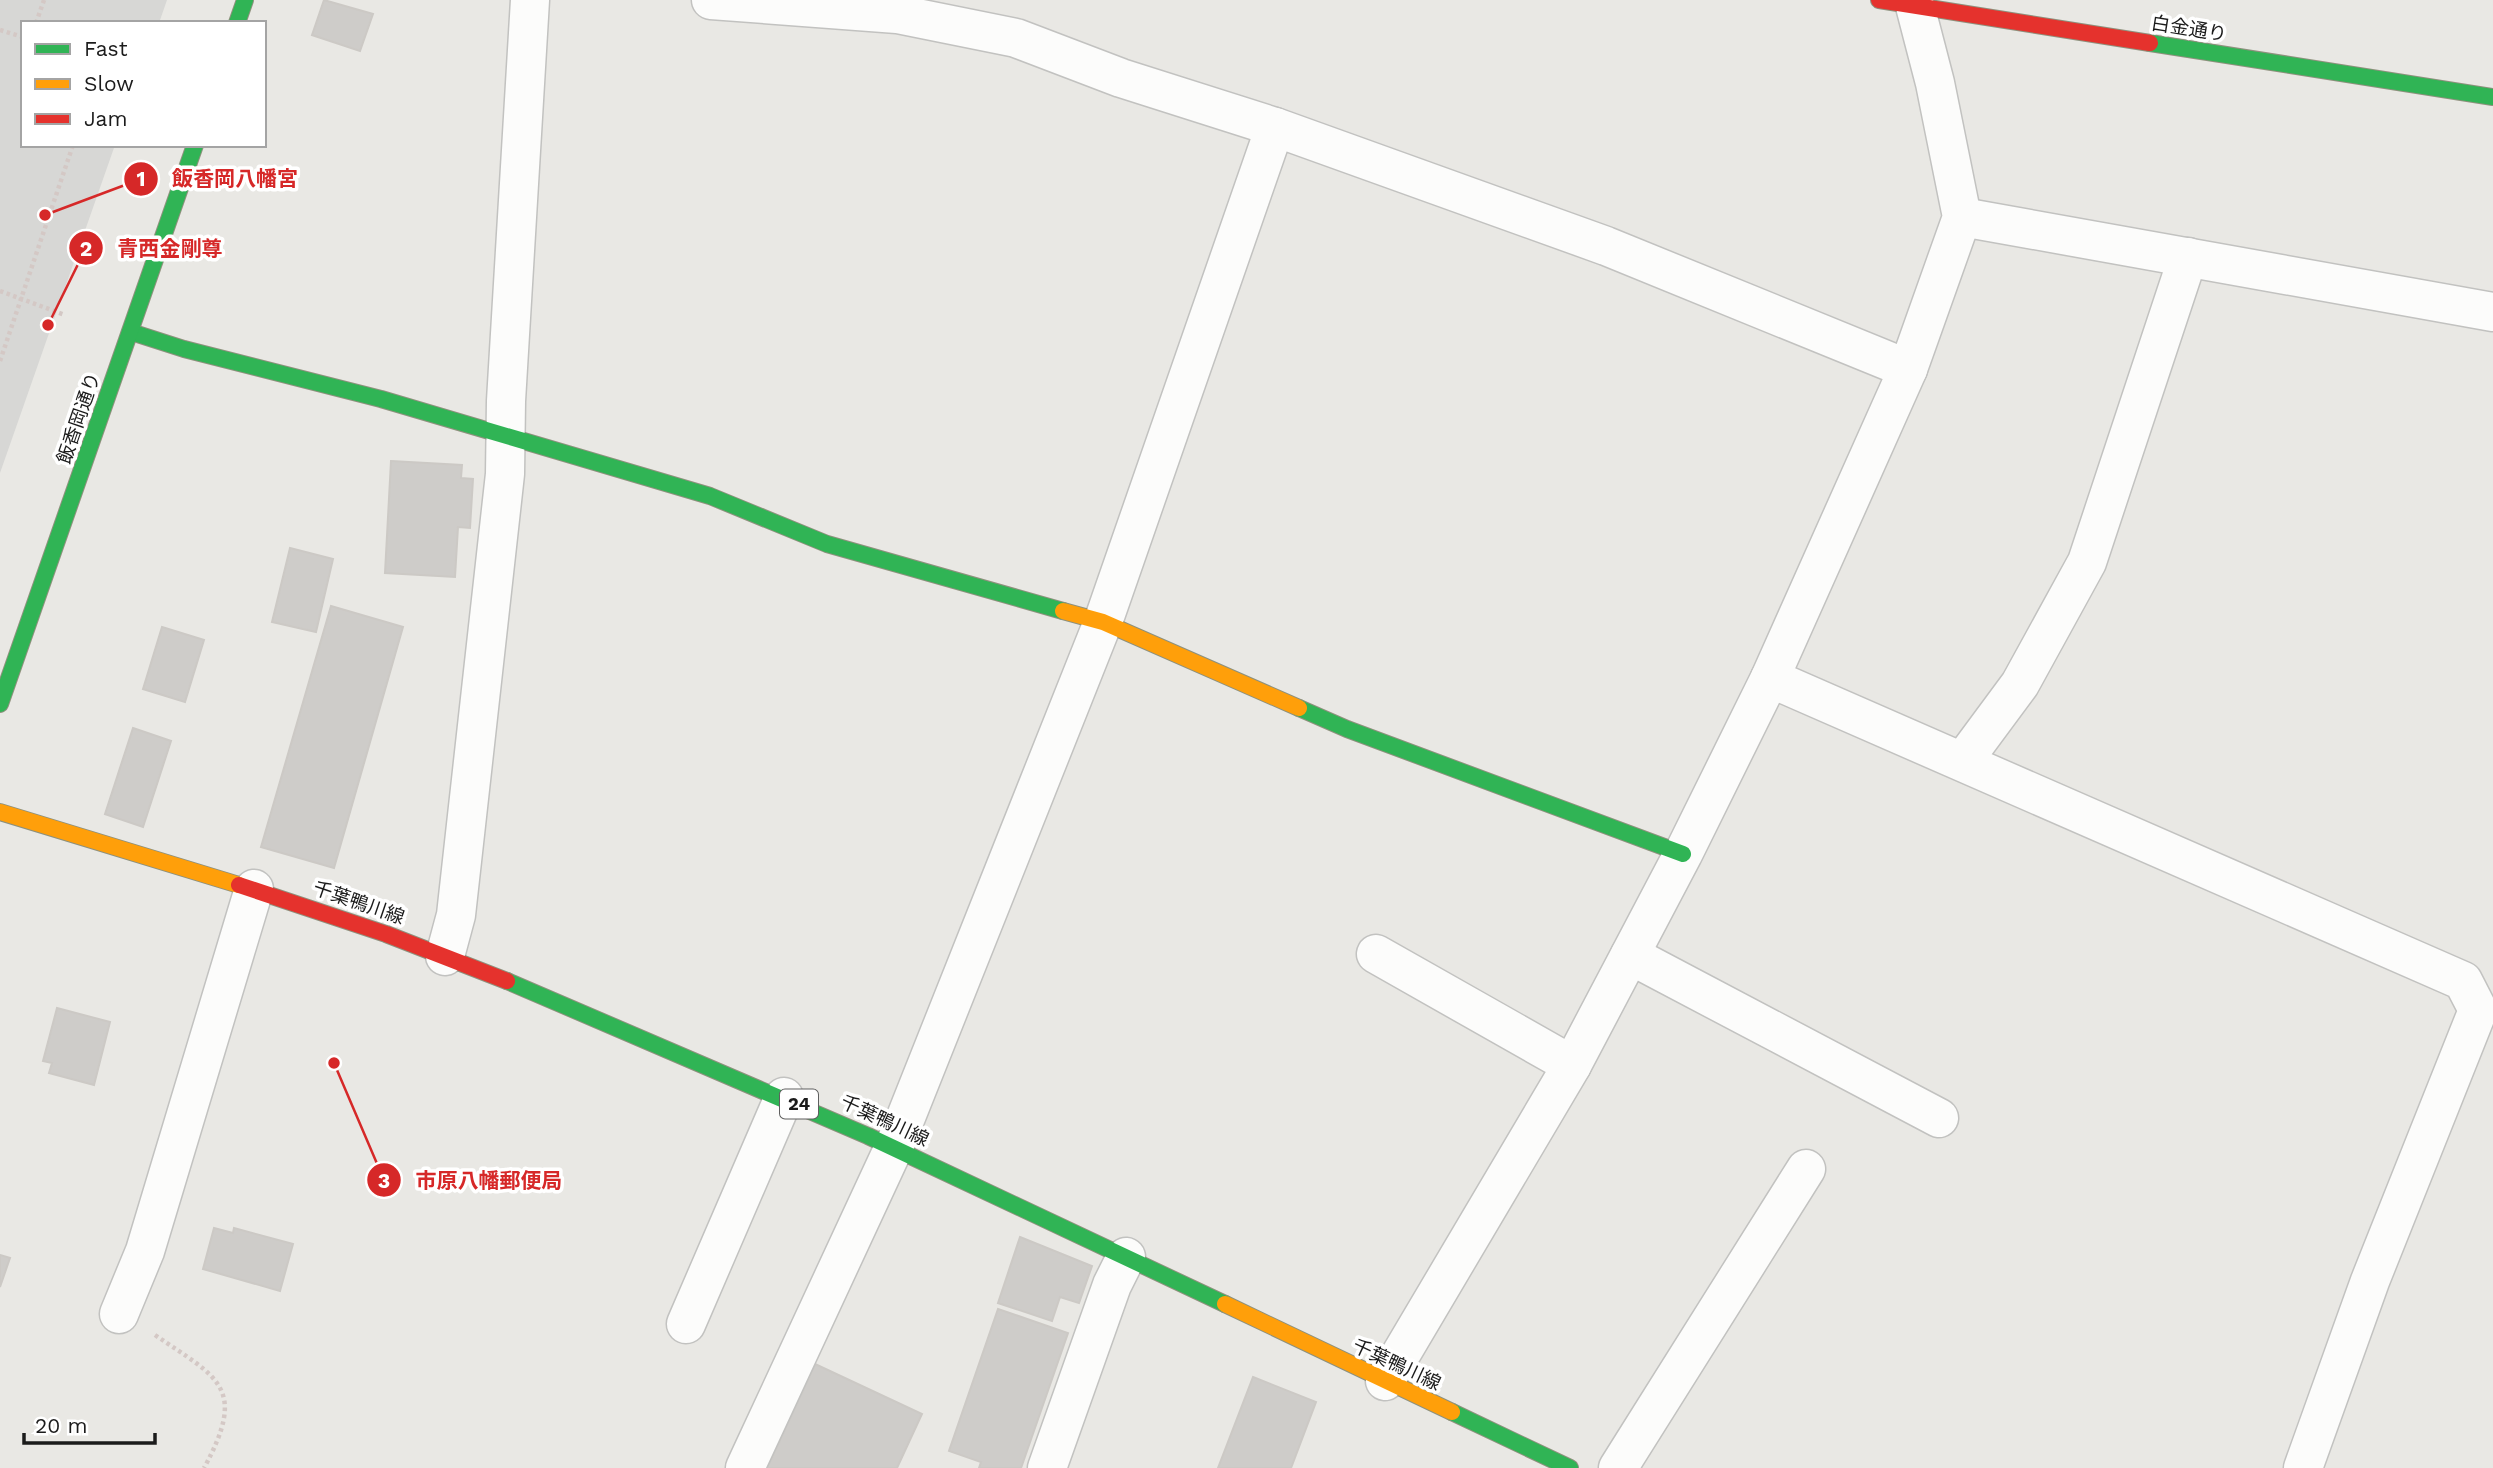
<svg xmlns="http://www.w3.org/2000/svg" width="2493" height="1468" font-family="'Work Sans','Noto Sans JP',sans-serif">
	<rect width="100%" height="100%" fill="#e9e8e4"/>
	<polygon fill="#d7d7d5" points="0,0 167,0 159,23 23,23 23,145 115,145 0,473"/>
	<g fill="#ceccc9" stroke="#ccc9c5" stroke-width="2">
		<polygon points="324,0 373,14 360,51 312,35"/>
		<polygon points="391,461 462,465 461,478 473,479 470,528 458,527 455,577 385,573"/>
		<polygon points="290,548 333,559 316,632 272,622"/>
		<polygon points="331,606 403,627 334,868 261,847"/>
		<polygon points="162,627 204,640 185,702 143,689"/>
		<polygon points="133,728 171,741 143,827 105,814"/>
		<polygon points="57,1008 110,1022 94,1085 49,1073 52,1063 43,1061"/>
		<polygon points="214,1228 233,1233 234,1228 293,1244 280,1291 203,1269"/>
		<polygon points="1020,1237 1092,1266 1079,1303 1060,1297 1052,1321 998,1303"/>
		<polygon points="0,1255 10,1258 0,1287"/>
		<polygon points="998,1309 1068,1333 1021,1468 979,1468 981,1462 949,1451"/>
		<polygon points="815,1364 922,1414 897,1468 767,1468"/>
		<polygon points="1253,1377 1316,1402 1291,1468 1218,1468"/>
	</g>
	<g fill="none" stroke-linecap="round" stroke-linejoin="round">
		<defs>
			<g id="street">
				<polyline points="711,0 897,14 1016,38 1121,78 1275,127 1606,246 1908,369"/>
				<polyline points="1962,217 2493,312"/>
				<polyline points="1770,678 2463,981 2478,1010 2370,1281 2303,1468"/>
				<polyline points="1963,761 2020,684 2087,562 2188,257"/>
				<polyline points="1376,954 1572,1065"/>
				<polyline points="1630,955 1939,1118"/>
				<polyline points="445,956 456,915 505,474 506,401 530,0"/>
				<polyline points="119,1314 145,1251 254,889"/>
				<polyline points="686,1324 784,1097"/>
				<polyline points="1385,1381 1572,1065 1683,854 1770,678 1908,369 1962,217 1935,83 1915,6"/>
				<polyline points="745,1468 894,1147 1103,622 1275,127"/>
				<polyline points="1047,1468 1112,1285 1126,1257"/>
				<polyline points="1618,1468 1806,1169"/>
			</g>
			<g id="fast">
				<polyline points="237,23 245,0"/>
				<polyline points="2150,43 2493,97"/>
				<polyline points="131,332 184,349 381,399 710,496 827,544 1063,611"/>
				<polyline points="0,704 195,145"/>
				<polyline points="1299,708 1347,729 1683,854"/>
				<polyline points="507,981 868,1136 1225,1304"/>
				<polyline points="1452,1412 1570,1468"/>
			</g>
			<g id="slow">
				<polyline points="1063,611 1103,622 1299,708"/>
				<polyline points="0,812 239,885"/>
				<polyline points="1225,1304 1452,1412"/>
			</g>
			<g id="jam">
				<polyline points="1879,0 2150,43"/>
				<polyline points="239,885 386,934 507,981"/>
			</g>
		</defs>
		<use href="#street" stroke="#c2c2c0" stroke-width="41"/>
		<use href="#fast" stroke="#8e917d" stroke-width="18"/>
		<use href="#slow" stroke="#8e917d" stroke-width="18"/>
		<use href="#jam" stroke="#8e917d" stroke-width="18"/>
		<g stroke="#d4c8c5" stroke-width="4.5" stroke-dasharray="3.5 3.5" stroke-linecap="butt">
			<polyline points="36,23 44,0"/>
			<polyline points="0,30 23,37"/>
			<polyline points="0,291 65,315"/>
			<polyline points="0,361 73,145"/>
			<path d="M155,1335C218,1378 248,1387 204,1468"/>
		</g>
		<use href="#street" stroke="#fcfcfb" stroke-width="38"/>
		<use href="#fast" stroke="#30b455" stroke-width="16"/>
		<use href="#slow" stroke="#ff9f0a" stroke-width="16"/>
		<use href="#jam" stroke="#e5322d" stroke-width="16"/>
	</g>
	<g text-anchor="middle" stroke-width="7" stroke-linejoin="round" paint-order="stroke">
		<rect fill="#fff" stroke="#5f5f5f" stroke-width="2" x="780" y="1089.5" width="38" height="29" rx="5"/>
		<g font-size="18" font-weight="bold" fill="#1b1b1b">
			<text x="799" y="1110">24</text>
		</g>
		<g font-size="19" fill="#1b1b1b" stroke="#fff">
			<text transform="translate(2189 28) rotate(9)" y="7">白金通り</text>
			<text transform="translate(78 418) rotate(-71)" y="7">飯香岡通り</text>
			<text transform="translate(359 902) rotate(19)" y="7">千葉鴨川線</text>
			<text transform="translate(885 1120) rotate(25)" y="7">千葉鴨川線</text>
			<text transform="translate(1397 1364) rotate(25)" y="7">千葉鴨川線</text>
		</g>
	</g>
	<path fill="none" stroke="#d62828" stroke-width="2.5" d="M45 215L141 179M48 325L86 248M334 1063L384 1180"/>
	<g fill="#d62828" stroke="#fff" stroke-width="2.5">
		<circle cx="45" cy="215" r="7"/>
		<circle cx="48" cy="325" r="7"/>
		<circle cx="334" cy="1063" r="7"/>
		<circle cx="141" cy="179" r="18"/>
		<circle cx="86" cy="248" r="18"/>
		<circle cx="384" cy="1180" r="18"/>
	</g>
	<g font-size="21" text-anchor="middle" font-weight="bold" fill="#fff">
		<text x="141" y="186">1</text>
		<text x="86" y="256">2</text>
		<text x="384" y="1188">3</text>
	</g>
	<g font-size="21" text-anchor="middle" font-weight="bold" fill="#d62828" stroke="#fff" stroke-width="7" stroke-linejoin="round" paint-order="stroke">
		<text x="235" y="186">飯香岡八幡宮</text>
		<text x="170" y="256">青西金剛尊</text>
		<text x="489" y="1188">市原八幡郵便局</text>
	</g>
	<rect x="21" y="21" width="245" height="126" fill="#ffffff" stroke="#a4a4a4" stroke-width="2"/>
	<rect x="35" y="44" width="35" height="10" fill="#30b455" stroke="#a4a4a4" stroke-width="2"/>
	<text x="84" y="56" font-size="21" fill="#1b1b1b">Fast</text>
	<rect x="35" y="79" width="35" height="10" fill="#ff9f0a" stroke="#a4a4a4" stroke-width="2"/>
	<text x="84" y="91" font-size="21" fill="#1b1b1b">Slow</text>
	<rect x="35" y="114" width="35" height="10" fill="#e5322d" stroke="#a4a4a4" stroke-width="2"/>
	<text x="84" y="126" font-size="21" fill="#1b1b1b">Jam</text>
	<path d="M24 1433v10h131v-10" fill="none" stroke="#1b1b1b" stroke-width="3.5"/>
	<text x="35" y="1433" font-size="21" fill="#1b1b1b" stroke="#ffffff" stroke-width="5" paint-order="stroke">20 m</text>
</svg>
